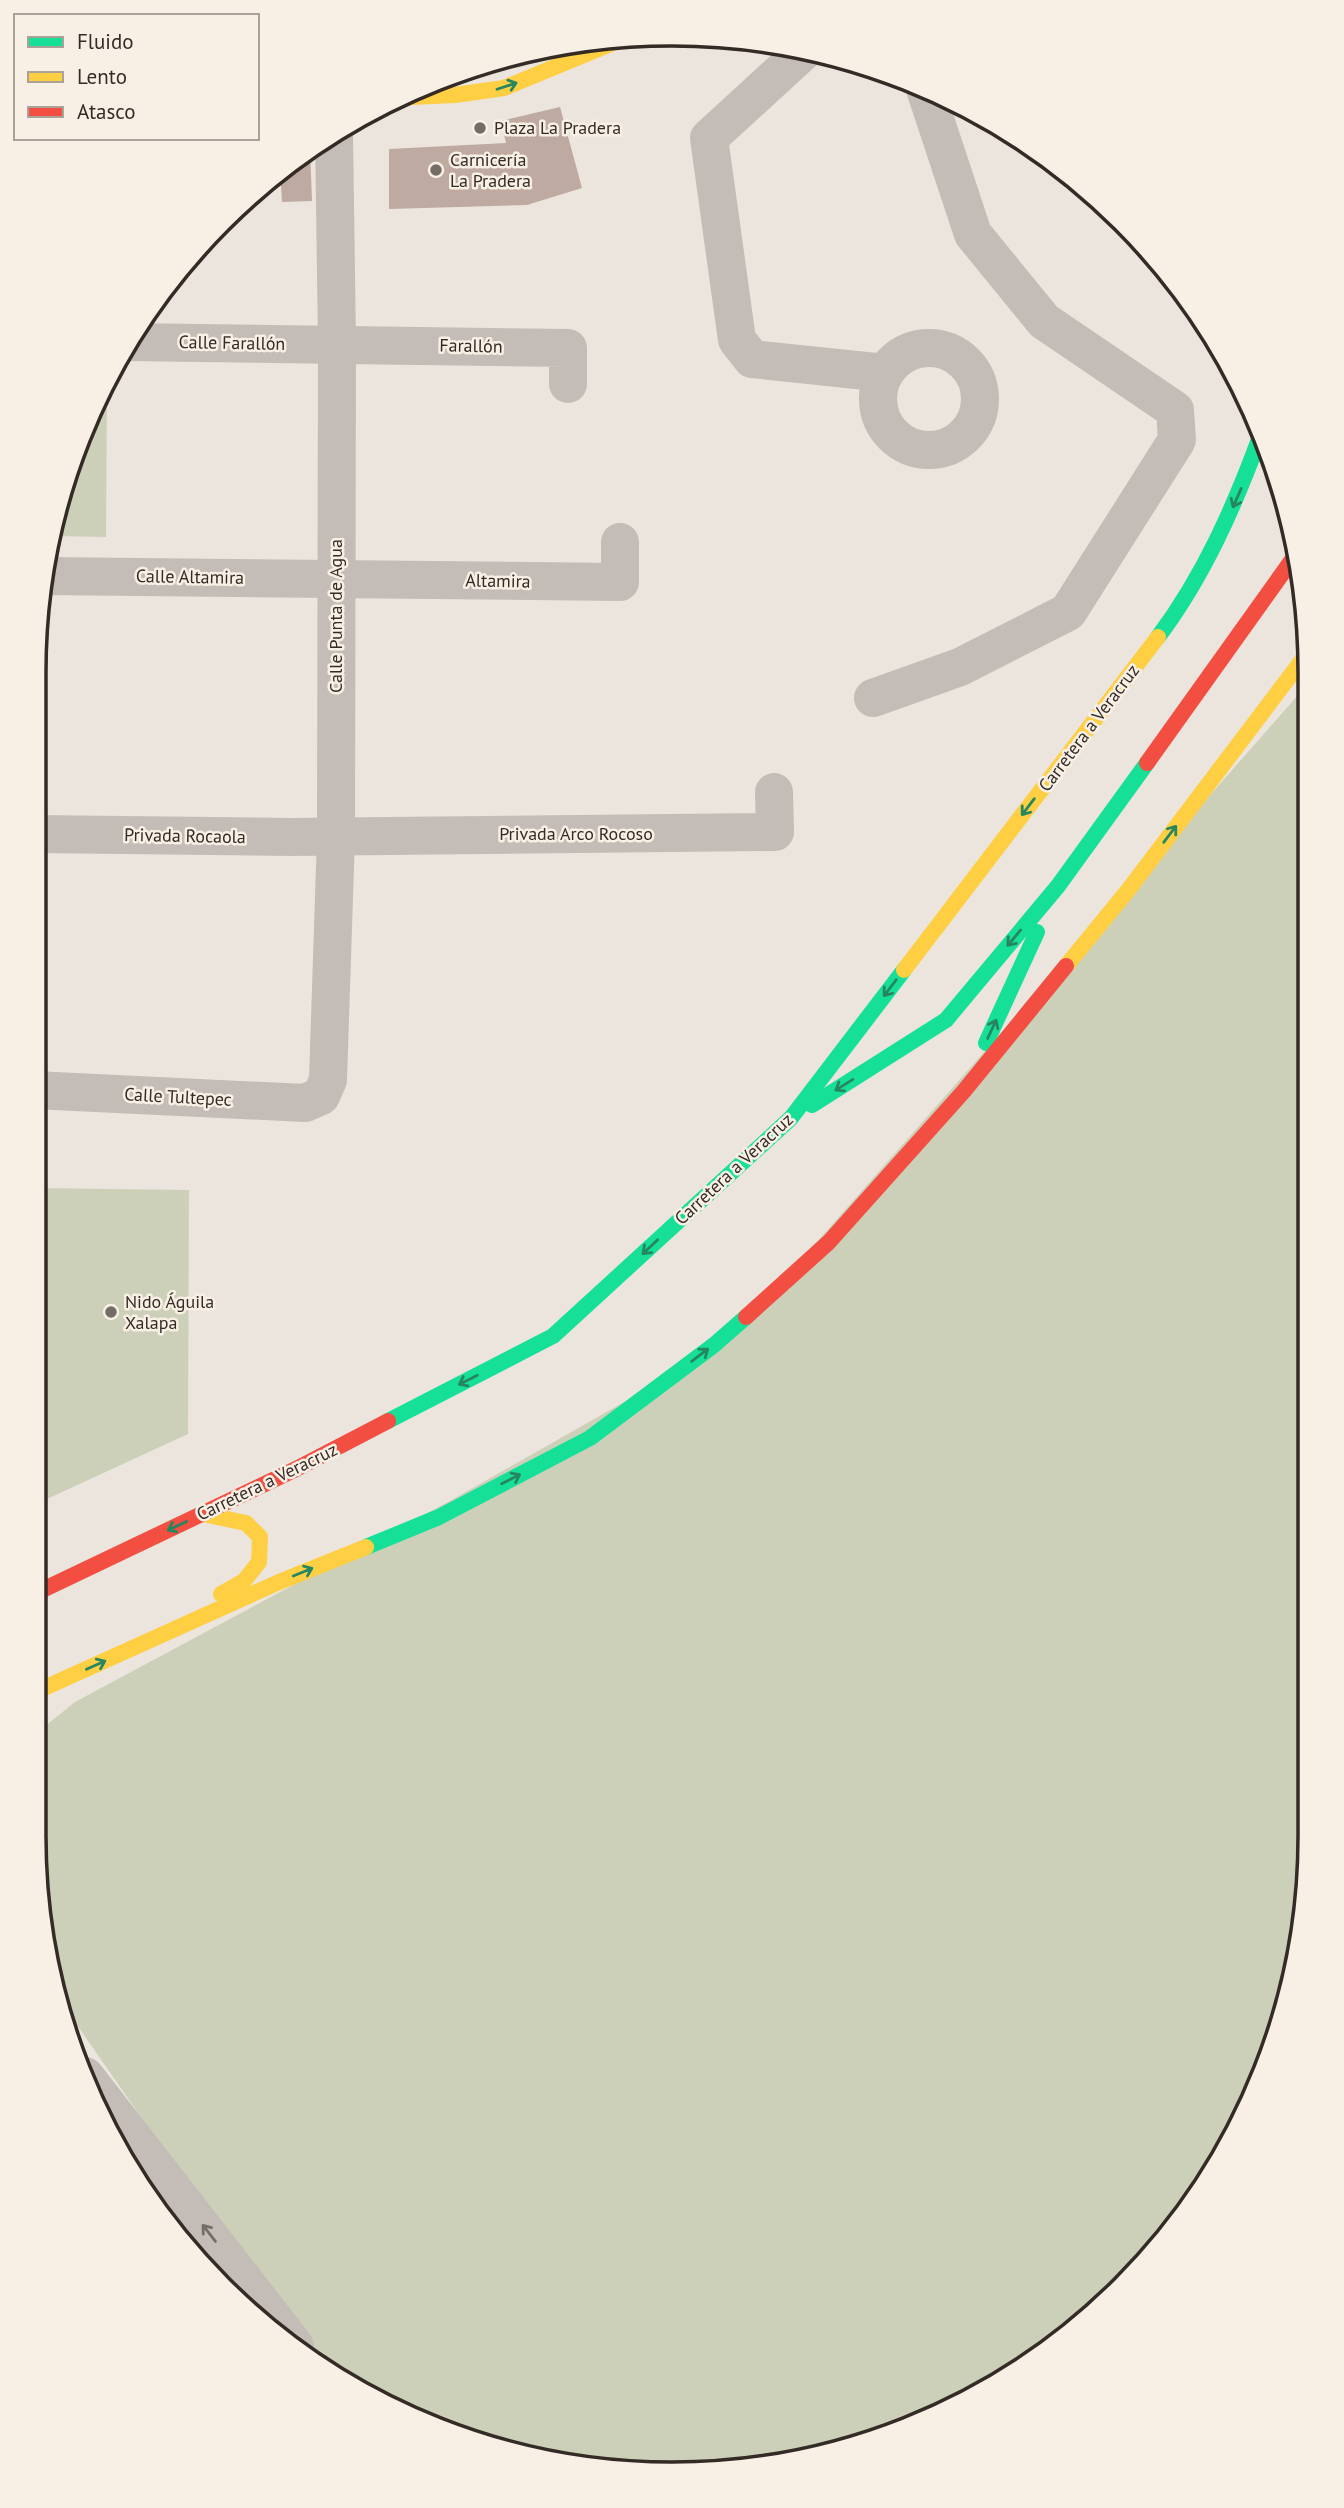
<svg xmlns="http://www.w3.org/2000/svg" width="1344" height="2508" font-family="'PT Sans',sans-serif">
	<rect width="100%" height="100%" fill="#ebe5de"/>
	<g fill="#ccd0b8">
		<polygon points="107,380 106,537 50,536 55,506"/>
		<polygon points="1306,686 1309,1877 1289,2002 1225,2155 1093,2316 917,2426 714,2473 507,2453 317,2367 310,2360 61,2002 33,1836 33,1736 75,1702 448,1502 728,1343"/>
		<polygon points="34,1188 189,1190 188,1434 34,1505"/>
	</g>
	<g fill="#beaaa0">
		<polygon points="560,107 582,188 527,205 389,209 389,149 506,143 501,121"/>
		<polygon points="310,148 312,201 282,202 280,168"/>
	</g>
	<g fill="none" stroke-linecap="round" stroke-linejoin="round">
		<g stroke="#c4bdb7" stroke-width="38">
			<polyline points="805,50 709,138 737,340 752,359 885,373"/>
			<polyline points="127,342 568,348 568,384"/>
			<circle cx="929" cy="399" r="51"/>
			<polyline points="44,576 620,582 620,542"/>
			<polyline points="873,698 960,667 1068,612 1177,440 1175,410 1044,321 973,234 925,89"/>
			<polyline points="34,834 292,837 775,832 774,792"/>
			<polyline points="34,1090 305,1103 321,1096 328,1080 336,836 337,344 334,133"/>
			<polyline points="85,2076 295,2346"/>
		</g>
		<g stroke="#16e098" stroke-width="16">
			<path d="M1158,637C1204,576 1235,505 1261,434"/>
			<polyline points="986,1043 1037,932"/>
			<polyline points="812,1105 946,1020 1058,886 1147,763"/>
			<polyline points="388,1421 553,1336 791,1118 904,970"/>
			<polyline points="366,1547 439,1517 590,1438 714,1345 746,1317"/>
		</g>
		<g stroke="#ffcf43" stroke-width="16">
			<polyline points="391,98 455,95 504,88 632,35"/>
			<polyline points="1066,966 1129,889 1306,655"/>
			<polyline points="904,970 1158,637"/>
			<polyline points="203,1514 246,1523 260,1537 259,1562 244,1581 221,1594"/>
			<polyline points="33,1693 279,1582 366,1547"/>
		</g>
		<g stroke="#f24e42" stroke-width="16">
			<polyline points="1147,763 1297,553"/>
			<polyline points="746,1317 829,1242 964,1091 1066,966"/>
			<polyline points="34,1594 296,1469 388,1421"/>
		</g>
	</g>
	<defs><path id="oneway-shaft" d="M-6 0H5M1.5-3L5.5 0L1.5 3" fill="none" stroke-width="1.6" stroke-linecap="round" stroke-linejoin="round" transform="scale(1.75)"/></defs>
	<g stroke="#25865f">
		<use href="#oneway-shaft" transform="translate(507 86) rotate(-18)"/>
		<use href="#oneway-shaft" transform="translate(1237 498) rotate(114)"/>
		<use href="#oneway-shaft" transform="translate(1028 807) rotate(127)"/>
		<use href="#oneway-shaft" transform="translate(1170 834) rotate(-53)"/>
		<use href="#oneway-shaft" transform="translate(1014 938) rotate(130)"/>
		<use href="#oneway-shaft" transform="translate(890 988) rotate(127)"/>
		<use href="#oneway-shaft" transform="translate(992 1029) rotate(-65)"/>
		<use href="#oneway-shaft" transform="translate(844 1085) rotate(148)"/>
		<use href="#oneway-shaft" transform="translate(650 1247) rotate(137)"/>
		<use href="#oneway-shaft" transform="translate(700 1355) rotate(-37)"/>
		<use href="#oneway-shaft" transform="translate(468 1380) rotate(153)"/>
		<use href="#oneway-shaft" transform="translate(511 1479) rotate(-27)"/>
		<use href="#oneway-shaft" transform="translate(177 1526) rotate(155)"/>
		<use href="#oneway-shaft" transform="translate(303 1572) rotate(-22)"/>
		<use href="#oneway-shaft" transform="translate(96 1665) rotate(-24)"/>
	</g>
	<use stroke="#756d67" href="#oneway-shaft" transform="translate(209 2233) rotate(-128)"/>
	<g fill="#746c66" stroke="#f8f0e5" stroke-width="2.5">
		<circle cx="480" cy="128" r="7"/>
		<circle cx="436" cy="170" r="7"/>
		<circle cx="111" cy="1312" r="7"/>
	</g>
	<g text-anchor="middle" stroke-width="5" stroke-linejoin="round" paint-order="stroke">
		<g font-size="18" fill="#342b26" stroke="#f8f0e5" text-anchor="start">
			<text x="494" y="134">Plaza La Pradera</text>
			<text x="450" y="166">Carnicería<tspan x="450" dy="21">La Pradera</tspan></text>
			<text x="125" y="1308">Nido Águila<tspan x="125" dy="21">Xalapa</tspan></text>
		</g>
		<g font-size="18" fill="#342b26" stroke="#f8f0e5">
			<text transform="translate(232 343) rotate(1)" y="6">Calle Farallón</text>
			<text transform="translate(471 346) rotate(1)" y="6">Farallón</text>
			<text transform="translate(190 577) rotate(1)" y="6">Calle Altamira</text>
			<text transform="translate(498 581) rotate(1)" y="6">Altamira</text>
			<text transform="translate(336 616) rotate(-90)" y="6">Calle Punta de Agua</text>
			<text transform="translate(1089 728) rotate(-53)" y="6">Carretera a Veracruz</text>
			<text x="576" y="840">Privada Arco Rocoso</text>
			<text transform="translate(185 836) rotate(1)" y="6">Privada Rocaola</text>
			<text transform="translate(178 1097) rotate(3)" y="6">Calle Tultepec</text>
			<text transform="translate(734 1169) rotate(-43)" y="6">Carretera a Veracruz</text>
			<text transform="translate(267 1482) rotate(-26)" y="6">Carretera a Veracruz</text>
		</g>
	</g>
	<path d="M0 0H1344V2508H0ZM672 46H672A626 626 0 0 1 1298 672V1836A626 626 0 0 1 672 2462H672A626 626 0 0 1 46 1836V672A626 626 0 0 1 672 46Z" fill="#f8f0e5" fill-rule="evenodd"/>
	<path fill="none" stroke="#342b26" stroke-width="3.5" d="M672 46H672A626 626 0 0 1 1298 672V1836A626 626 0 0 1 672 2462H672A626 626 0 0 1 46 1836V672A626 626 0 0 1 672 46Z"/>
	<rect x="14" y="14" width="245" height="126" fill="#f8f0e5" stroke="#aaa199" stroke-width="2"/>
	<rect x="28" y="37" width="35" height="10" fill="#16e098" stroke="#aaa199" stroke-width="2"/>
	<text x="77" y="49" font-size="21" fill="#342b26">Fluido</text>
	<rect x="28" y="72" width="35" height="10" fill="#ffcf43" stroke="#aaa199" stroke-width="2"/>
	<text x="77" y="84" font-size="21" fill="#342b26">Lento</text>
	<rect x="28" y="107" width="35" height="10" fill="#f24e42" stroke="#aaa199" stroke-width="2"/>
	<text x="77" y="119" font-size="21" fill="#342b26">Atasco</text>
</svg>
